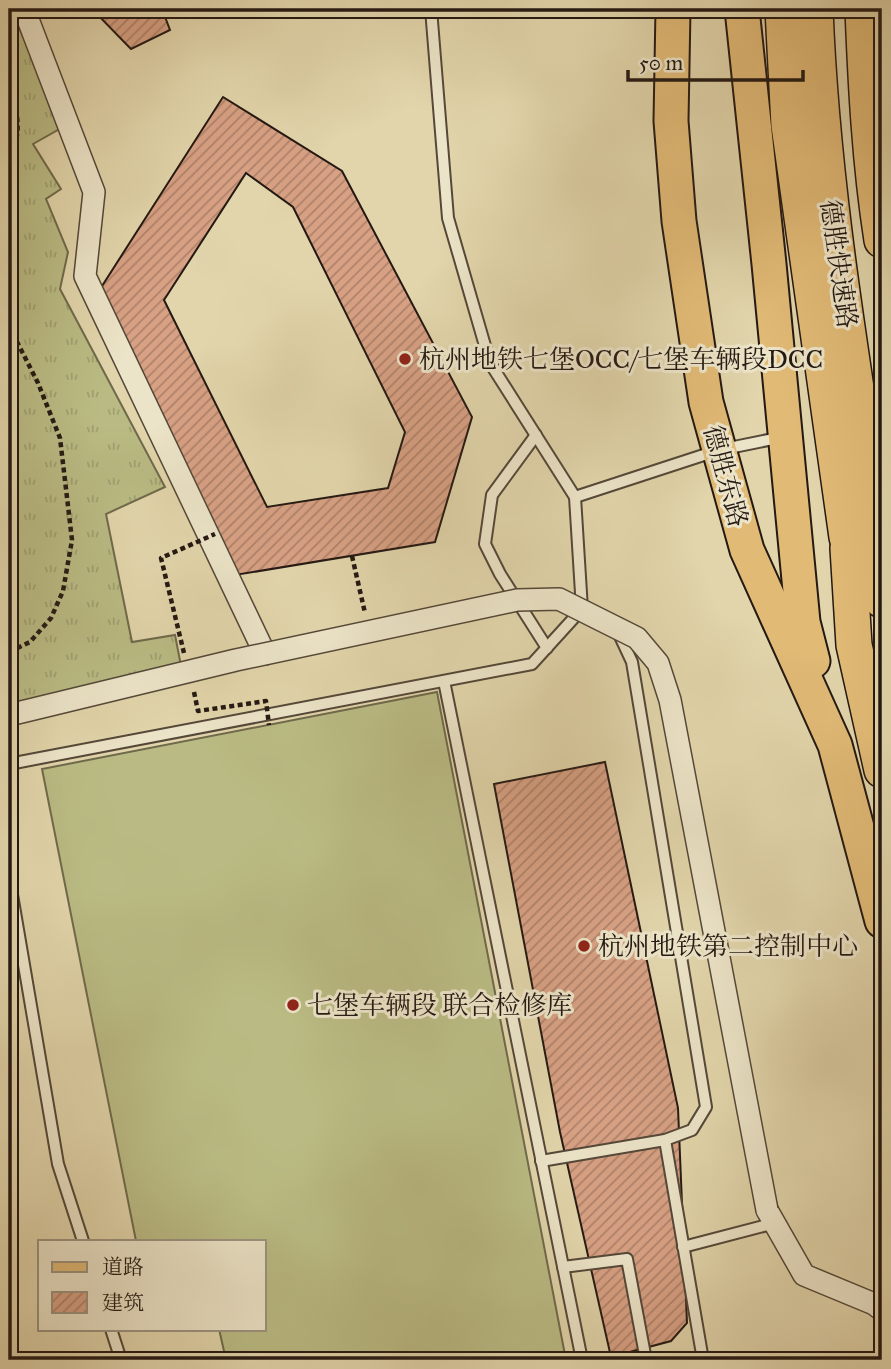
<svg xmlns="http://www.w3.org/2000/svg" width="891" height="1369" font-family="'IM FELL Great Primer','Noto Serif SC',serif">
	<defs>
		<pattern id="grass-tufts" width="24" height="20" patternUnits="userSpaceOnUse" patternTransform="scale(1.75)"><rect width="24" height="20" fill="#babb84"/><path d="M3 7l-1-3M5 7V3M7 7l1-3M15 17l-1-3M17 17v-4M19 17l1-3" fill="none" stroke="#a0a071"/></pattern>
		<pattern id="building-hatch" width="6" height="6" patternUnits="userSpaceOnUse" patternTransform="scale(1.75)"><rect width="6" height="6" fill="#d8a184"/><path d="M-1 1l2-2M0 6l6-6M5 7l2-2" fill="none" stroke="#af826b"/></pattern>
	</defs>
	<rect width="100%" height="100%" fill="#e2d5ab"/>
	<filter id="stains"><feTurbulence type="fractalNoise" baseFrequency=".00286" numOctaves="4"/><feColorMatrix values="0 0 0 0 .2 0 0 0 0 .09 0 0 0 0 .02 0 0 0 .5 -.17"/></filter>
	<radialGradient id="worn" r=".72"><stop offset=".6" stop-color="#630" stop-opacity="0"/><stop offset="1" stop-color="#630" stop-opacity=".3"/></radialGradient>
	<polygon fill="url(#grass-tufts)" stroke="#6f6a4c" stroke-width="2" points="9,9 11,9 63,127 33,144 61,189 46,199 68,252 60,289 165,487 106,514 132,642 175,635 183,676 9,708"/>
	<polygon fill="#babb84" stroke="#6f6a4c" stroke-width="2" points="437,692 566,1360 226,1360 219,1329 264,1329 264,1241 136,1241 42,769"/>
	<g fill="url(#building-hatch)" stroke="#241913" stroke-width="2" fill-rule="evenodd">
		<polygon points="92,9 162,9 170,30 131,49"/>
		<path d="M223,97L342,171L472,417L435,542L235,575L95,297ZM246,173L293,207L405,432L388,488L267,507L164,300Z"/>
		<polygon points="605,762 678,1108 687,1323 671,1341 611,1357 560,1132 494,784"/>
	</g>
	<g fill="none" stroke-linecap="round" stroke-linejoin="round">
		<defs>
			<g id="service">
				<polyline points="536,435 492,495 485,544 500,574 547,648"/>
				<polyline points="575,497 719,450 783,437"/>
				<polyline points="444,681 582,1360"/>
				<polyline points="9,764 532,664 582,609 575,497 490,363 448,218 431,9"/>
				<polyline points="9,877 58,1164 83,1241"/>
				<polyline points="665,1140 703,1360"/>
				<polyline points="541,1161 665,1140 692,1130 706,1107 632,662 618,632"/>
				<polyline points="683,1247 775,1223"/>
				<polyline points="563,1267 627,1259 646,1360"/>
				<polyline points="111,1329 121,1360"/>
			</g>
			<g id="minor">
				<polyline points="24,9 94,192 85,276 265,654"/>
				<polyline points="767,1210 804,1275 874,1304 882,1310"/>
			</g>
			<g id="primary">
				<polyline points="673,9 671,121 679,221 706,402 747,550 835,745 882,921"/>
				<polyline points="742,9 769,264 803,622 813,661"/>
			</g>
			<g id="trunk">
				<polyline points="783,9 789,125 847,537 882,600"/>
				<path d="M815,9C822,194 855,377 882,560"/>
				<path d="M863,9C866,86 870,163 882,240"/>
				<polyline points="848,548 854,645 882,770"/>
			</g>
		</defs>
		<use href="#service" stroke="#544839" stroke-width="14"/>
		<use href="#minor" stroke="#544839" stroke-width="24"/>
		<use href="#primary" stroke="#241913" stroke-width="37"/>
		<use href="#trunk" stroke="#241913" stroke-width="38"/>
		<g stroke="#241913" stroke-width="4.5" stroke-dasharray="5 3.5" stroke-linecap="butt">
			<path d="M9,93C22,119 19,138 9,163"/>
			<polyline points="9,326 38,383 60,438 72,540 63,591 51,618 30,642 9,652"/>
			<polyline points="352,556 365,613"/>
		</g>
		<use href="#service" stroke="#ece4c8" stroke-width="10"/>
		<use href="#minor" stroke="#ece4c8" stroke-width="21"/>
		<use href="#primary" stroke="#e1ba76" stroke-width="33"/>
		<use href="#trunk" stroke="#e1ba76" stroke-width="35"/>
		<defs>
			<polyline id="minor-bridge" points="9,715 236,660 517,600 559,599 637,638 658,663 670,700 767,1210"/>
		</defs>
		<use href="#minor-bridge" stroke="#544839" stroke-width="24" stroke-linecap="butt"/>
		<g stroke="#241913" stroke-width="4.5" stroke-dasharray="5 3.5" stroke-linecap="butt">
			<polyline points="184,653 161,558 215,534"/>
			<polyline points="194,692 198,711 266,701 269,725"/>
		</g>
		<use href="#minor-bridge" stroke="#ece4c8" stroke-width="21"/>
	</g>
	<g fill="#8f2418" stroke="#ece4c8" stroke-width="2.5">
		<circle cx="405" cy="359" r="7"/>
		<circle cx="584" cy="946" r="7"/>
		<circle cx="293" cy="1005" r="7"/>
	</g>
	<g text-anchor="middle" stroke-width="6" stroke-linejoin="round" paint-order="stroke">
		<g font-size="26" fill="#241913" stroke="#ece4c8">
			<text transform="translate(839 264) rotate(82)" y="9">德胜快速路</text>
			<text transform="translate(726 476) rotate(75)" y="9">德胜东路</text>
		</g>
		<g font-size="26" fill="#241913" stroke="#ece4c8" text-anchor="start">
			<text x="419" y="368">杭州地铁七堡OCC/七堡车辆段DCC</text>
			<text x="598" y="955">杭州地铁第二控制中心</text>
			<text x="307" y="1014">七堡车辆段 联合检修库</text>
		</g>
	</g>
	<rect width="891" height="1369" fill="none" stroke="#e2d5ab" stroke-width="35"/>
	<rect x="10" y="10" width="870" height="1348" fill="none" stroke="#241913" stroke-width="3.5"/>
	<rect x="18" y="18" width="856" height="1334" fill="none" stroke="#241913" stroke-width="2"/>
	<rect x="38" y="1240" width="228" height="91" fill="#ece4c8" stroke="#9c9380" stroke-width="2"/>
	<rect x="52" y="1262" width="35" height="10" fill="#e1ba76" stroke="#9c9380" stroke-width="2"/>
	<text x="102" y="1274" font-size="21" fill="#241913">道路</text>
	<rect x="52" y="1292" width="35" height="21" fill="url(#building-hatch)" stroke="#9c9380" stroke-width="2"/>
	<text x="102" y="1310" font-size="21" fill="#241913">建筑</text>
	<path d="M628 70v10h175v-10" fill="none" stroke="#241913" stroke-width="3.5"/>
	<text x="639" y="70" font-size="21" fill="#241913" stroke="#ece4c8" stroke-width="5" paint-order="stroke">50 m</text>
	<rect width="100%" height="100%" filter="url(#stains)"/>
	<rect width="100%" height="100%" fill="url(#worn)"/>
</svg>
